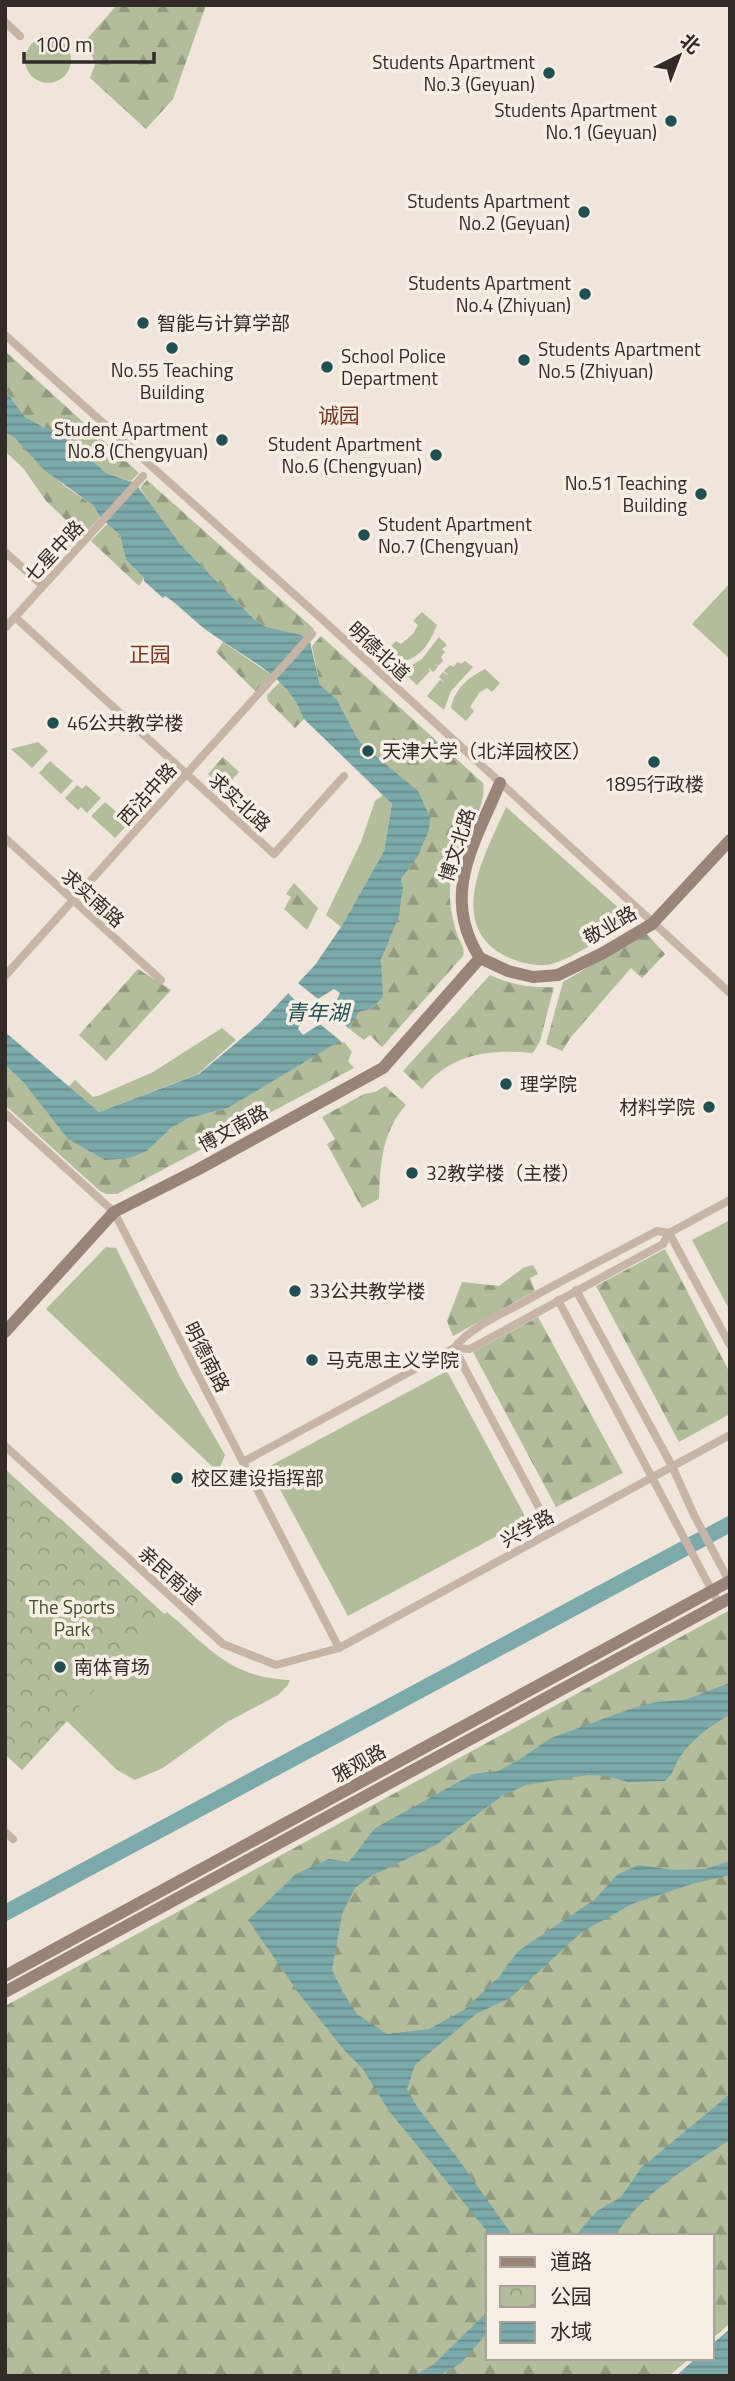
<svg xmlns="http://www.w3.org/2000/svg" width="735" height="2381" font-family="'Titillium Web','Noto Sans SC',sans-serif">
	<defs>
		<pattern id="forest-firs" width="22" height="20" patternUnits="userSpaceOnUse" patternTransform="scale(1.75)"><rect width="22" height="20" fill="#b3bd9c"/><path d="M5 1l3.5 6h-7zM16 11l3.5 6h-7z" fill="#929a7f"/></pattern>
		<pattern id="park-crowns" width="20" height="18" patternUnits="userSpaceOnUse" patternTransform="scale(1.75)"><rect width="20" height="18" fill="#b3bd9c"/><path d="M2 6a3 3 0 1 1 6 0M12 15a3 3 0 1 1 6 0" fill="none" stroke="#929a7f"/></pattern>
		<pattern id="water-rules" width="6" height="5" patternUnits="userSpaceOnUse" patternTransform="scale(1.75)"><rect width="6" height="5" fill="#7caaaa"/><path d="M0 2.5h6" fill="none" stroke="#668b8a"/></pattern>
	</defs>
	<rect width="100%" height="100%" fill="#efe5da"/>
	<g fill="#b3bd9c">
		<circle cx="48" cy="60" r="23"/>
		<polygon points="730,583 730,659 692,624"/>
		<path d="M422,612L437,625C430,643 421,657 402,662L388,649L396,641L401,644L413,634L418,625L413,621Z"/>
		<polygon points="439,637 447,645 442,649 445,652 441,657 443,661 438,666 433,662 438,667 433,672 428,667 430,671 417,685 402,671 422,659"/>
		<polygon points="465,661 473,667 451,691 444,710 427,696 440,680 445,683 439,677 443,672 449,676 444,671 450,665 453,667 458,662 461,664"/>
		<path d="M485,669L500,683L492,692L487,688L479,693L470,707L474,711L466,721L451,708C455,688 468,678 485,669Z"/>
		<polygon points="38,742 48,751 32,768 11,749"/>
		<polygon points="50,761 73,781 61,794 39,773"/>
		<polygon points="77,785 82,789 86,785 101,798 87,813 81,807 78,810 65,798"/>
		<polygon points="383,795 392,804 384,851 341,927 326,915 361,842 375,801"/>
		<polygon points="105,802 129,823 115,838 91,816"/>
		<path d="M506,807L632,920C611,932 569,962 546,965C531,966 513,961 500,953C446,919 488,849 506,807Z"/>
		<polygon points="222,1028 236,1040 198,1074 99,1112 68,1087 75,1080 93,1097 98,1096 153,1072"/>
		<polygon points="730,1220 730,1311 692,1240"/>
		<polygon points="106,1247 116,1248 180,1377 225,1455 218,1472 46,1309"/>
		<polygon points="447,1371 527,1520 348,1616 268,1467"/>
		<path d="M60,1518L164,1614L167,1612C211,1649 229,1677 290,1680L288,1685L278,1695L227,1722L163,1768L135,1780L117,1770L67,1721L22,1770L5,1754Z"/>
	</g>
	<g fill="url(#forest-firs)">
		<polygon points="117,5 206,5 173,99 146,129 90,78 95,65 87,39"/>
		<polygon points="5,351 139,473 131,481 106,473 73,443 25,417 5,390"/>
		<polygon points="5,432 15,438 63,485 93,505 100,517 83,536 46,501 24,469 5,451"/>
		<polygon points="147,480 314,629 305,638 266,627 254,619 180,544 158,517 140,488"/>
		<polygon points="108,523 120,535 126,560 144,578 139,586 91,541"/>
		<path d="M321,636L483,783C488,811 456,848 451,877C448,896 451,912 456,931C458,940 466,947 463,956L382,1047L370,1035L364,1040L349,1029L358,1012L371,1009L383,997C382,985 379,970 382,958C388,930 407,910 401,879C419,855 427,844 429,814L357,738L349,726L342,709L320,685L312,646Z"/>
		<polygon points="223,642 273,676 257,693 216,652"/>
		<path d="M280,682C292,693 298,705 304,719L295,728L268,701L267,695Z"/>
		<polygon points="223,757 239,772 224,789 208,774"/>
		<polygon points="294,883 318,908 307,930 284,909 291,897 286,894"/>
		<polygon points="646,933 665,954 642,978 631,968 571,1037 562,1051 546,1044 563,982"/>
		<polygon points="138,969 171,990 106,1061 79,1035"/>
		<path d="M490,975C511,985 531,988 554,987L540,1041L533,1053C490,1049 452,1053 422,1089L403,1071Z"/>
		<polygon points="342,1039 352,1052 348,1061 354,1068 117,1194 106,1194 100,1191 5,1105 5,1065 25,1084 147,1151 171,1128 189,1118 228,1108"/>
		<path d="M385,1086L406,1105C382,1131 380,1165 379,1199L362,1208L327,1144L335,1139L322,1117L364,1094L375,1092Z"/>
		<polygon points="665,1249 730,1373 730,1414 679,1442 596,1286"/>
		<polygon points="533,1265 538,1274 530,1278 535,1291 453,1336 447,1321 462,1282 499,1286 523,1268"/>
		<polygon points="538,1317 623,1473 556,1507 473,1352"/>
		<polygon points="730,1610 730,2323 712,2339 712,2236 488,2236 488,2358 690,2358 669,2376 5,2376 5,2006"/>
	</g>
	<polygon fill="url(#park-crowns)" points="5,1469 164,1614 22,1770 5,1754"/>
	<g fill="url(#water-rules)">
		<path d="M5,390L25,417L73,443L106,473L135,483L180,544L254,619L266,627L301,635L310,642L320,685L337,700L357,738L366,748L418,791L430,817L429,830L418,856L401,879L403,888L399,916L381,960L383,997L371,1009L359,1012L342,1039L333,1045L228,1108L189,1118L171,1128L147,1151L129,1158L105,1160L68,1139L25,1084L5,1065V1032L99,1112L199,1074L261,1022L315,965L341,927L384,851L392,804L303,718C290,677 245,658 212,634C195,623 182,607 165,596L163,598L144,581V578L126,560L120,535L100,517L93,505L44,470L15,438L5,432Z"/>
		<path d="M730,1683V1715C712,1724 694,1738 682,1754C674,1764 676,1771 665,1781L628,1782L607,1776L588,1775L526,1785L502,1796L436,1845L371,1876L355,1888L342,1914L332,1970L342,1991L357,2014L387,2034L429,2029L464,2010L499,1977L518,1951L594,1900L618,1874L639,1865L673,1870L705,1869L730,1861V1875L692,1884L632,1904L582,1932L510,1998L476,2014L415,2065L407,2089L418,2108L456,2156L513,2236H491L389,2111L363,2069L345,2051L300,1995L248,1920L296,1874L329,1859L348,1862C360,1851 365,1837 377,1827L473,1774L498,1771L517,1761L551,1738L630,1709L656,1702L684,1700Z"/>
		<path d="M730,2094V2140C695,2163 635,2197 616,2236H575L597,2211L621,2197L641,2168Z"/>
		<polygon points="488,2311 488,2332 461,2363 439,2376 414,2376 434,2364"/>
		<polygon points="730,2329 730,2376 676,2376 696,2358 712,2358 712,2344"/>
	</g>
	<polygon fill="#efe5da" points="303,972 305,974 298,983 318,999 334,989 340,993 331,1013 352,1031 343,1043 320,1024 303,1035 298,1029 305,1011 288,993 280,1000 279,998"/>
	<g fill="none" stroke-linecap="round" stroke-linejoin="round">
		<polyline stroke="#7caaaa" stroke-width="16" points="5,1913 730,1524"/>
		<g stroke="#c6b4a7" stroke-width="8">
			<polyline points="5,22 20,36"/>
			<polyline points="5,335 324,621 730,993"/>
			<polyline points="5,552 43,586"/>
			<polyline points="15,617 274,854 344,776"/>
			<polyline points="5,628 143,476"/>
			<polyline points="5,838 161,980"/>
			<polyline points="5,976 312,634"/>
			<polyline points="5,1113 114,1212 339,1648"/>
			<polyline points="669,1233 730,1345"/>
			<polyline points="576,1290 672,1466 694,1515 730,1583"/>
			<polyline points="558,1300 719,1604"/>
			<polyline points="454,1348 470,1349 663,1244 669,1233 730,1200"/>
			<polyline points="454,1348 552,1532"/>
			<polyline points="5,1446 223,1644 276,1665 339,1648 730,1435"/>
			<path d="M243,1462L454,1348C471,1327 498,1316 522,1303C566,1278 612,1255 657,1231L669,1233"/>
			<polyline points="5,1832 13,1839"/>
		</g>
		<g stroke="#9a8379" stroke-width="12">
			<polyline points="480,958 508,971 533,977 558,975 603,953 652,924 730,840"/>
			<path d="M480,958C440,896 474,844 500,783"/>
			<polyline points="5,1332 114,1212 197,1170 383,1068 480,958"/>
			<polyline points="5,1976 730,1581"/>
			<polyline points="5,1992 730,1598"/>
		</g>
	</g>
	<g fill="#205051" stroke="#f7efe6" stroke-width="2.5">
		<circle cx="549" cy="73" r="7"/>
		<circle cx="671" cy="121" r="7"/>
		<circle cx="584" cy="212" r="7"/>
		<circle cx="585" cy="294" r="7"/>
		<circle cx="143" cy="323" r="7"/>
		<circle cx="172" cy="348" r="7"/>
		<circle cx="524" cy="360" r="7"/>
		<circle cx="327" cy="367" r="7"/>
		<circle cx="222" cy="440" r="7"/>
		<circle cx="436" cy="455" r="7"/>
		<circle cx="701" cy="494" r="7"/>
		<circle cx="364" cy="535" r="7"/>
		<circle cx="53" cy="723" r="7"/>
		<circle cx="368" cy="751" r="7"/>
		<circle cx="654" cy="762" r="7"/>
		<circle cx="506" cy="1084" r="7"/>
		<circle cx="709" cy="1107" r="7"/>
		<circle cx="412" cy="1173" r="7"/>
		<circle cx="295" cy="1291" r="7"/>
		<circle cx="312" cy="1360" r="7"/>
		<circle cx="177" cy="1478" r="7"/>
		<circle cx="60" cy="1667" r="7"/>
	</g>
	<g text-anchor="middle" stroke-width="7" stroke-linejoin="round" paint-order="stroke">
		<g font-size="19" fill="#332b27" stroke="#f7efe6" text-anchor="start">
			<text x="535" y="69" text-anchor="end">Students Apartment<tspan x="535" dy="22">No.3 (Geyuan)</tspan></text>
			<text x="657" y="117" text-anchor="end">Students Apartment<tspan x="657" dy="22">No.1 (Geyuan)</tspan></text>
			<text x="570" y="208" text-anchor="end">Students Apartment<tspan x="570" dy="22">No.2 (Geyuan)</tspan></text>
			<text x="571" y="290" text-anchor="end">Students Apartment<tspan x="571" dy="22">No.4 (Zhiyuan)</tspan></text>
			<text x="157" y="330">智能与计算学部</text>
			<text x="538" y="356">Students Apartment<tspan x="538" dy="22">No.5 (Zhiyuan)</tspan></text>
			<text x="341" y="363">School Police<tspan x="341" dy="22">Department</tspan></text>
			<text x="172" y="377" text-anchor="middle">No.55 Teaching<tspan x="172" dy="22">Building</tspan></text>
			<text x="208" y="436" text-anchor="end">Student Apartment<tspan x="208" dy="22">No.8 (Chengyuan)</tspan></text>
			<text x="422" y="451" text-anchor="end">Student Apartment<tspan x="422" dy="22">No.6 (Chengyuan)</tspan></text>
			<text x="687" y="490" text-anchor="end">No.51 Teaching<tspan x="687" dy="22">Building</tspan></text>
			<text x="378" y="531">Student Apartment<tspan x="378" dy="22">No.7 (Chengyuan)</tspan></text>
			<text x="67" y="730">46公共教学楼</text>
			<text x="382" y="758">天津大学（北洋园校区）</text>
			<text x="654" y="791" text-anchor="middle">1895行政楼</text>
			<text x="520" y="1091">理学院</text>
			<text x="695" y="1114" text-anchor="end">材料学院</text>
			<text x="426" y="1180">32教学楼（主楼）</text>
			<text x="309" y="1298">33公共教学楼</text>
			<text x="326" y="1367">马克思主义学院</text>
			<text x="191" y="1485">校区建设指挥部</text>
			<text x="74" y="1674">南体育场</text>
		</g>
		<g font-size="19" fill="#332b27" stroke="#f7efe6">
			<text transform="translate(54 551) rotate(-47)" y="7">七星中路</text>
			<text transform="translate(379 651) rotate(43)" y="7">明德北道</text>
			<text transform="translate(147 794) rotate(-48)" y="7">西沽中路</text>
			<text transform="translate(240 802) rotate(43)" y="7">求实北路</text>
			<text transform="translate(457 845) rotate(-72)" y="7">博文北路</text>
			<text transform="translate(93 898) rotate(42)" y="7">求实南路</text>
			<text transform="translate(610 925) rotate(-30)" y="7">敬业路</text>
			<text transform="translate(233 1128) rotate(-29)" y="7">博文南路</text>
			<text transform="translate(207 1357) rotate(63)" y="7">明德南路</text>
			<text transform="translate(527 1528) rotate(-29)" y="7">兴学路</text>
			<text transform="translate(170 1575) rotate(42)" y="7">亲民南道</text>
			<text transform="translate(359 1763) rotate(-29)" y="7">雅观路</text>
		</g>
		<g font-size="19" fill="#44502d" stroke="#f7efe6">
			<text x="72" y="1614">The Sports<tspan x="72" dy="22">Park</tspan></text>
		</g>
		<g font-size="21" fill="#7c3727" stroke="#f7efe6">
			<text x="339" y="423">诚园</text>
			<text x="150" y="662">正园</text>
		</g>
		<g font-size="21" font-style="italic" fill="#205051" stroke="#f7efe6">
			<text x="317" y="1020">青年湖</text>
		</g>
	</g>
	<rect width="735" height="2381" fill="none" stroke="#332b27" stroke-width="14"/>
	<rect x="486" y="2234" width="228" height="126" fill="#f7efe6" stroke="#a9a19a" stroke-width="2"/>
	<rect x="500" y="2257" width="35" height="10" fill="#9a8379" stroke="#a9a19a" stroke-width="2"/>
	<text x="550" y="2269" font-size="21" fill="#332b27">道路</text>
	<rect x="500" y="2286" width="35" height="21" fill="url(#park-crowns)" stroke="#a9a19a" stroke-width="2"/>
	<text x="550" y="2304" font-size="21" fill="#332b27">公园</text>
	<rect x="500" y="2322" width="35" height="21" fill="url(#water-rules)" stroke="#a9a19a" stroke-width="2"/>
	<text x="550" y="2339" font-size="21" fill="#332b27">水域</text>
	<g transform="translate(679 56) rotate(42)" stroke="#f7efe6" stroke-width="5" paint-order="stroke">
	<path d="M0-5L12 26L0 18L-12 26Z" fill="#332b27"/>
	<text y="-10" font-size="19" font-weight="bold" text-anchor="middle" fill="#332b27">北</text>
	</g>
	<path d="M24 52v10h130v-10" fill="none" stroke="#332b27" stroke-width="3.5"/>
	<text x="35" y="52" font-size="21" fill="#332b27" stroke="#f7efe6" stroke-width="5" paint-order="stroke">100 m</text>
</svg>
